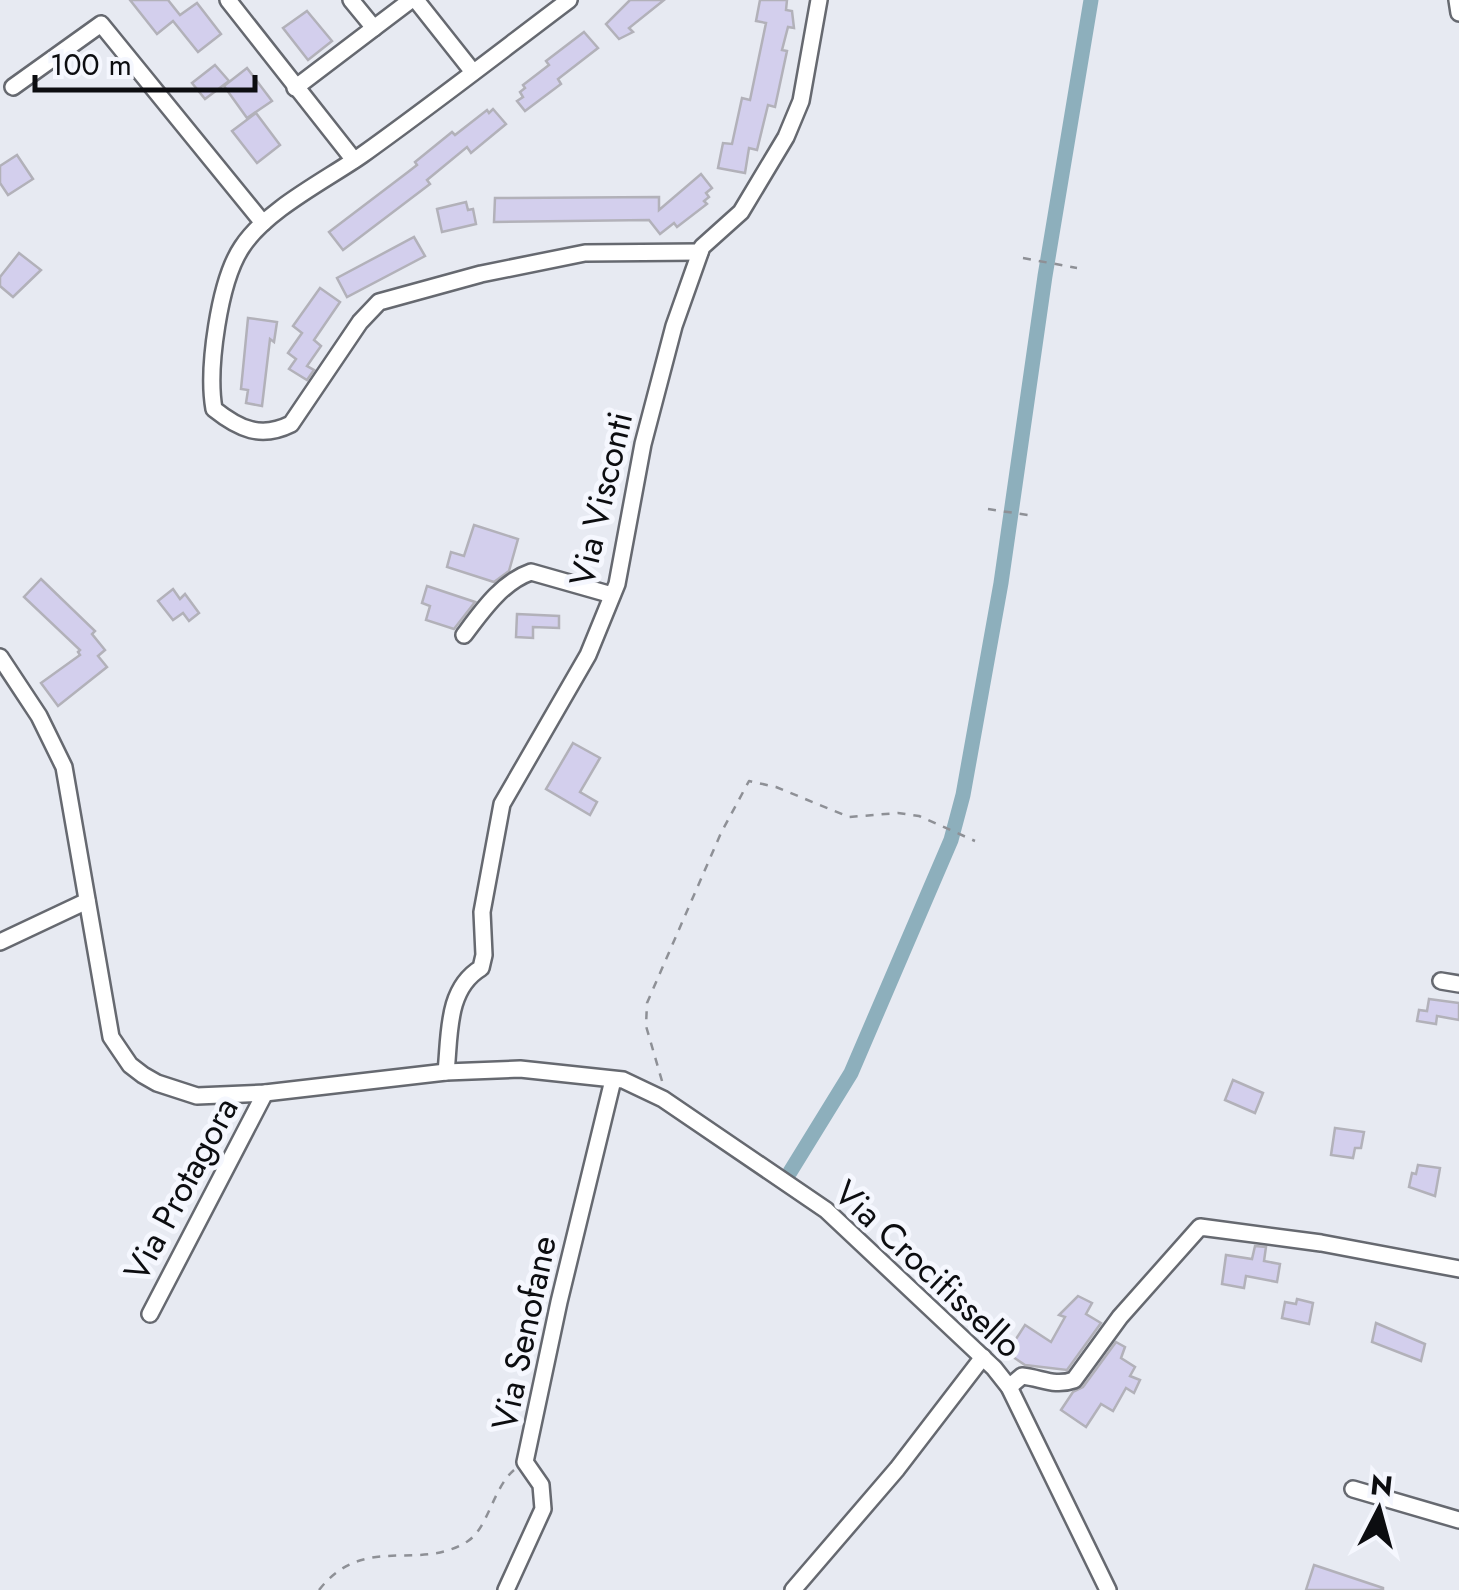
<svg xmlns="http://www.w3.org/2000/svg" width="1459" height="1590" font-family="Jost,sans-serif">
	<rect width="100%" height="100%" fill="#e7eaf2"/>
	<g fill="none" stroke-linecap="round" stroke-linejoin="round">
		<polyline stroke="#8dafbc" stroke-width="15" points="790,1172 851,1073 951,840 963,795 1001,583 1045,276 1091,0"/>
	</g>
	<g fill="#d3cfed" stroke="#b2b1b9" stroke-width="2.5">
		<polygon points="130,0 168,0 180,15 197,3 221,34 198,52 173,21 157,34"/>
		<polygon points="630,0 664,0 629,28 633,32 619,39 606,24"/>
		<polygon points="760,0 787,0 786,10 792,11 794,28 788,27 782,50 787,51 775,107 768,105 757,150 749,148 745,173 718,168 723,143 732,144 742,98 750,100 766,23 756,21"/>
		<polygon points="307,11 332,41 308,60 283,28"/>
		<polygon points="584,32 598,48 558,79 561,84 525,111 517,101 523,97 520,92 525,88 523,85 549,65 546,61"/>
		<polygon points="215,65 229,81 205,99 192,83"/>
		<polygon points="247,68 272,101 247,118 224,86"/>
		<polygon points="493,109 506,124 471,153 467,147 427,180 430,184 343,250 329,232 408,172 417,165 415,162 452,132 455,135 487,110 489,113"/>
		<polygon points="256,113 280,145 257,163 232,131"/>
		<polygon points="17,155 33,179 8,195 0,183 0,166"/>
		<polygon points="701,174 712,188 706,193 709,197 704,201 707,204 677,227 674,223 660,234 649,220 494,222 495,198 659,197 659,210"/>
		<polygon points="466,202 468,210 473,209 476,224 442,232 437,209"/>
		<polygon points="414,237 425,256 347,297 337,278"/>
		<polygon points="19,253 41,270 13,297 0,286 0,277"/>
		<polygon points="320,288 340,302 314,340 321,346 307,366 314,370 307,380 289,369 296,359 288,353 302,333 293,326"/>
		<polygon points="248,318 277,322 274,342 270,339 262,406 246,403 248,390 241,389"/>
		<polygon points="474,525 518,539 509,571 494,582 447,567 451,552 464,556"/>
		<polygon points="41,579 95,631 92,634 105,650 98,656 107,667 58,706 41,683 80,655 78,652 80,650 24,597"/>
		<polygon points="427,586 475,602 454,629 426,620 430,606 422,603"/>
		<polygon points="173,589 180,599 185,594 199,613 189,621 183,613 173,620 158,601"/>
		<polygon points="517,614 559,616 559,628 533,627 533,638 516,637"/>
		<polygon points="573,743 600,758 580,792 597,802 590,815 546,789"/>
		<polygon points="1429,999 1459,1003 1459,1020 1437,1016 1436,1024 1417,1021 1419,1010 1427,1011"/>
		<polygon points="1233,1080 1263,1093 1255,1113 1225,1100"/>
		<polygon points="1335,1128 1364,1132 1361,1148 1355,1148 1353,1158 1331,1155"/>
		<polygon points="1418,1165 1440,1168 1435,1196 1409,1187 1412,1173 1416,1174"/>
		<polygon points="1255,1246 1266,1247 1264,1261 1280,1264 1277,1282 1246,1276 1244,1288 1222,1284 1226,1255 1252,1259"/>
		<polygon points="1078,1296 1092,1303 1086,1314 1101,1323 1067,1370 1025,1365 1007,1353 1025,1325 1051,1342 1065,1317 1059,1315"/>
		<polygon points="1297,1299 1313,1303 1309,1324 1282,1318 1285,1302 1296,1304"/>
		<polygon points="1376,1323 1425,1344 1421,1361 1372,1342"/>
		<polygon points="1116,1342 1125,1347 1121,1358 1135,1367 1130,1376 1140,1380 1134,1393 1126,1388 1113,1411 1101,1404 1086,1427 1061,1410 1073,1392 1083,1387"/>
		<polygon points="1314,1565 1383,1588 1383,1590 1306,1590"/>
	</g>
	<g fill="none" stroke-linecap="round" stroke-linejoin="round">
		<defs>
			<g id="street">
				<polyline points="228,0 354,160"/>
				<polyline points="416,0 473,72"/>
				<path d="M569,0C500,52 432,105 362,155C326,180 266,210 242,247C219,281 207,369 214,409C239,429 261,439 291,424L360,322L379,302L481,274L585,253L700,252"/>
				<polyline points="1457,0 1459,13"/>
				<polyline points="374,28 411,0"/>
				<polyline points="13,87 101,24 263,223"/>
				<polyline points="295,88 374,28 351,0"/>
				<path d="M464,635C482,611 502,582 531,572L612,595"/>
				<polyline points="0,657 39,716 64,767 111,1037 130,1065 143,1075 157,1083 197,1096 265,1093 446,1072 520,1069 623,1080 663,1099 826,1210 994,1368 1009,1387 1108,1590"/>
				<polyline points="0,942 87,901"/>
				<polyline points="1441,981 1459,984"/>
				<path d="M446,1072C450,1035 446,989 481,968L484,955L482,912L502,804L588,655L617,584L643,444L674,326L702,247L741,212L786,137L801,101L819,0"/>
				<polyline points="150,1314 265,1093"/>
				<path d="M1009,1387L1022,1376C1042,1378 1054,1387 1074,1380L1120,1317L1200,1227L1321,1243L1459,1269"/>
				<polyline points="1353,1489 1459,1520"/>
				<polyline points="506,1590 543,1509 541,1485 525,1462 559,1302 613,1080"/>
				<polyline points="793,1590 897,1469 983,1357"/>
			</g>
		</defs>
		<use href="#street" stroke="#666970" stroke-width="20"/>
		<g stroke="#8e9096" stroke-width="2.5" stroke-dasharray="8 8" stroke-linecap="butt">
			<polyline points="1023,258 1077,268"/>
			<polyline points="988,509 1034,516"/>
			<polyline points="662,1081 646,1026 647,1003 721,833 749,781 776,787 849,817 898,813 919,816 975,841"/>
			<path d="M319,1590C364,1532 419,1573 468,1541C488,1528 493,1488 514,1470"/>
		</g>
		<use href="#street" stroke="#fff" stroke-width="15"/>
	</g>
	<g text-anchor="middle" stroke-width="10" stroke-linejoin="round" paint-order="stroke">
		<g font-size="35" fill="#0c0d10" stroke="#f5f7fe">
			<text transform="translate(601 499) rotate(-77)" y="12">Via Visconti</text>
			<text transform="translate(181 1189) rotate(-62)" y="12">Via Protagora</text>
			<text transform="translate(928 1269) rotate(43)" y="12">Via Crocifissello</text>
			<text transform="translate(524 1333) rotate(-78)" y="12">Via Senofane</text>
		</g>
	</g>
	<g transform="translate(1379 1510) rotate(6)" stroke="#f5f7fe" stroke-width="8" paint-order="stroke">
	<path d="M0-8L18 38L0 25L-18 38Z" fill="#0c0d10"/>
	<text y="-15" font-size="28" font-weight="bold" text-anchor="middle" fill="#0c0d10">N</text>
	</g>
	<path d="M35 75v15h220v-15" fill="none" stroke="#0c0d10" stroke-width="5"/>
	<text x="50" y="75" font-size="30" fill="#0c0d10" stroke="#f5f7fe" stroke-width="8" paint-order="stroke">100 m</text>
</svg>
